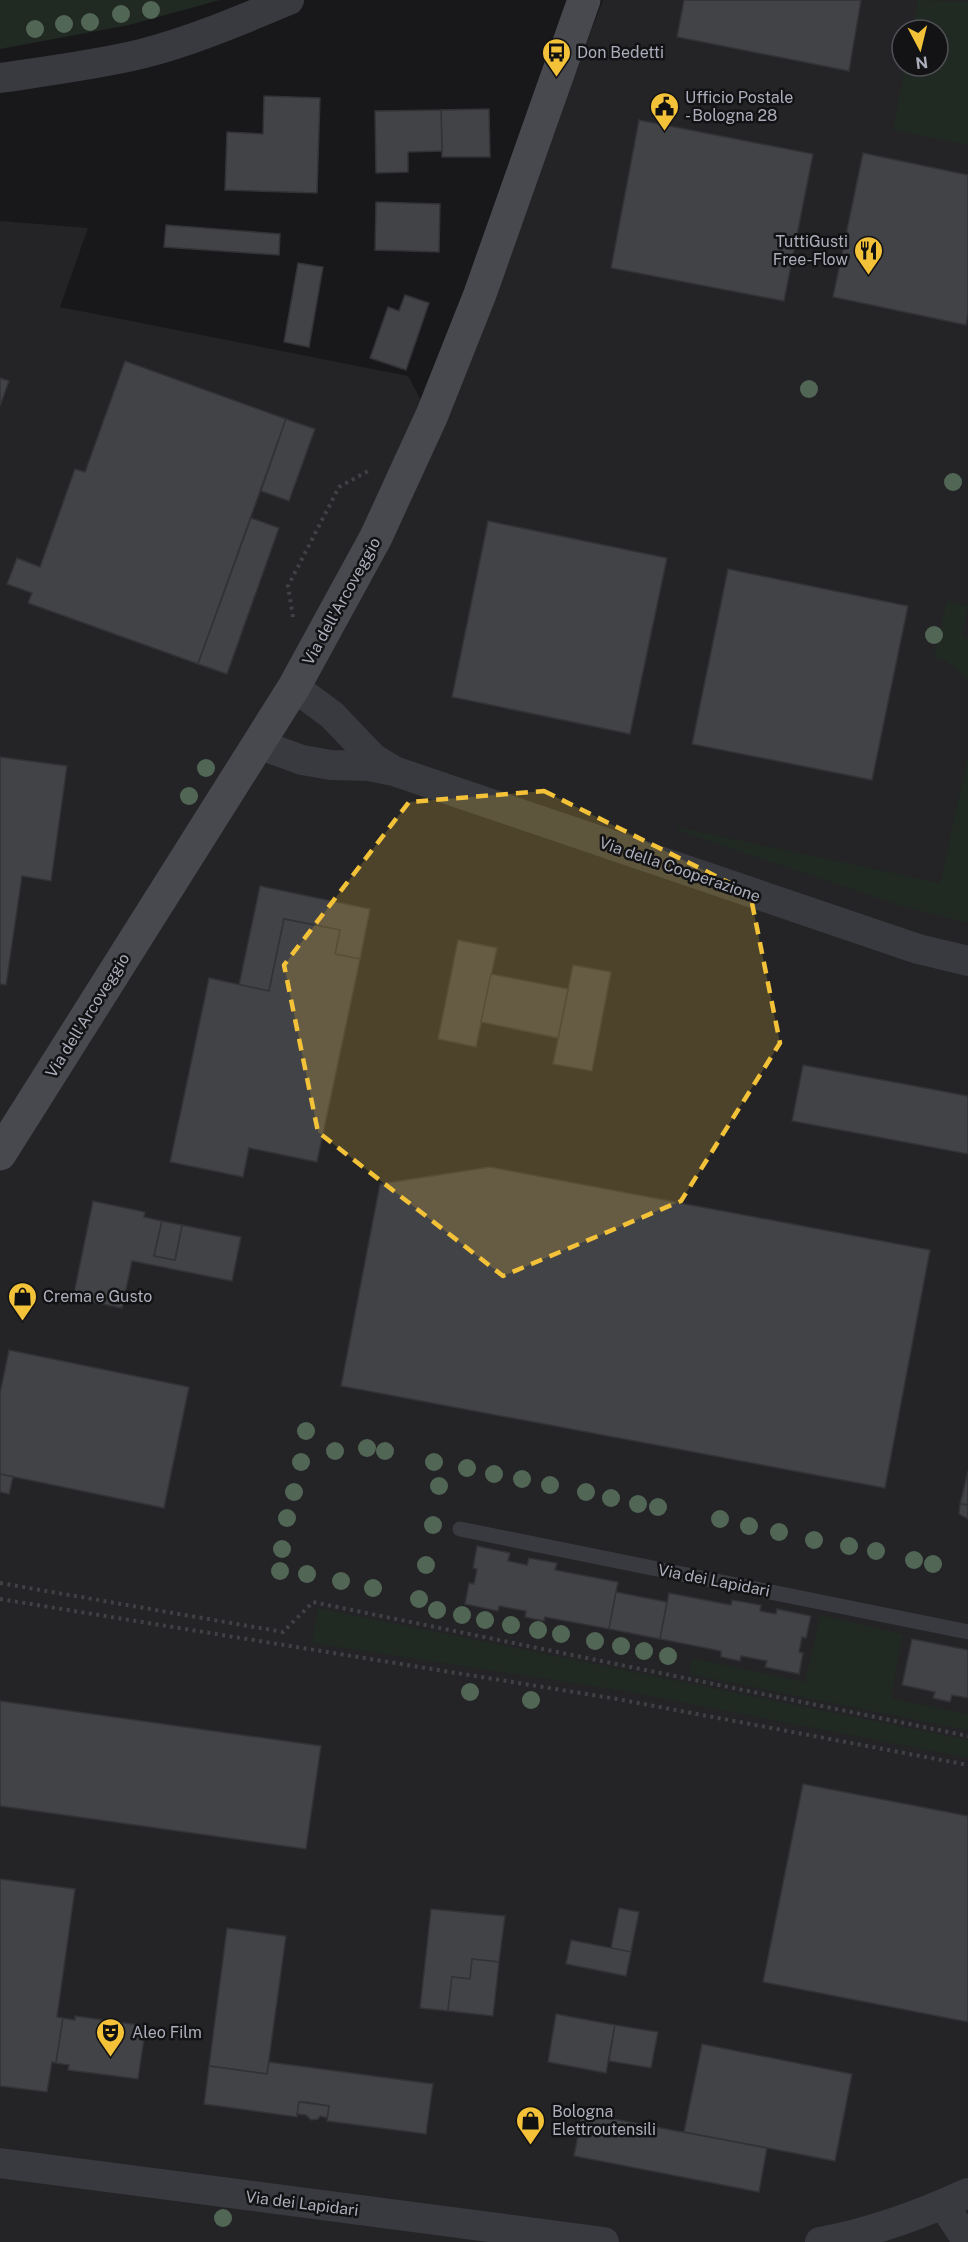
<svg xmlns="http://www.w3.org/2000/svg" width="968" height="2242" font-family="'Public Sans',sans-serif">
	<rect width="100%" height="100%" fill="#18181a"/>
	<path fill="#242427" fill-rule="evenodd" d="M603,0H968V2242H0V221L88,228L60,307L408,376L437,430ZM902,30H938V66H902Z"/>
	<g fill="#202922">
		<polygon points="0,0 220,0 129,25 0,49"/>
		<polygon points="918,0 968,2 968,145 893,130 905,66 938,66 938,30 913,30"/>
		<path d="M947,601L968,606L962,637L968,638V681C959,669 949,661 934,657Z"/>
		<polygon points="968,756 968,923 901,906 676,830 677,827 940,883"/>
		<polygon points="318,1608 968,1740 968,1758 619,1690 312,1643"/>
		<polygon points="820,1615 903,1634 891,1698 968,1714 968,1730 689,1674 692,1658 805,1682"/>
	</g>
	<g fill="#424347" stroke="#333236" stroke-width="1.5">
		<polygon points="684,0 861,0 849,71 677,37"/>
		<polygon points="264,96 320,98 317,193 225,190 227,132 263,134"/>
		<polygon points="489,109 490,157 442,157 441,110"/>
		<polygon points="441,110 442,151 408,152 408,172 376,173 375,111"/>
		<polygon points="639,120 813,154 784,301 611,268"/>
		<polygon points="863,153 968,175 968,313 966,325 833,297"/>
		<polygon points="376,202 440,204 439,252 375,250"/>
		<polygon points="166,225 280,234 279,255 164,247"/>
		<polygon points="298,263 323,267 309,347 284,342"/>
		<polygon points="405,295 429,303 406,370 370,358 388,307 399,311"/>
		<polygon points="125,361 286,419 198,664 28,603 32,593 7,584 17,558 40,567 75,469 85,472"/>
		<polygon points="0,378 9,381 0,406"/>
		<polygon points="286,419 315,429 289,501 261,491"/>
		<polygon points="251,518 279,528 227,674 198,664"/>
		<polygon points="488,521 667,558 630,734 452,697"/>
		<polygon points="728,569 908,606 872,780 692,744"/>
		<polygon points="0,757 67,766 51,881 22,876 6,985 0,984"/>
		<polygon points="260,886 370,909 360,959 335,954 340,930 284,919 269,991 239,985"/>
		<polygon points="284,919 340,930 335,954 360,959 317,1162 249,1148 243,1177 170,1162 209,978 269,991"/>
		<polygon points="458,940 497,948 476,1047 438,1039"/>
		<polygon points="573,965 611,972 592,1071 553,1064"/>
		<polygon points="491,974 568,989 558,1038 481,1022"/>
		<polygon points="803,1065 968,1096 968,1154 792,1121"/>
		<polygon points="490,1167 930,1250 885,1488 341,1386 380,1184"/>
		<polygon points="93,1201 145,1212 144,1217 162,1221 154,1256 175,1260 182,1225 241,1237 232,1281 132,1261 122,1308 73,1298"/>
		<polygon points="162,1221 182,1225 175,1260 154,1256"/>
		<polygon points="9,1350 189,1387 164,1508 0,1474 0,1393"/>
		<polygon points="968,1471 968,1505 960,1504"/>
		<polygon points="0,1474 13,1477 9,1494 0,1492"/>
		<polygon points="960,1504 968,1505 968,1519 959,1514"/>
		<polygon points="477,1546 510,1553 508,1561 527,1565 529,1558 557,1563 555,1570 618,1582 609,1629 545,1617 544,1621 525,1617 526,1611 499,1606 498,1611 465,1604 469,1583 474,1584 477,1569 473,1568"/>
		<polygon points="616,1592 667,1602 660,1639 609,1629"/>
		<polygon points="669,1593 731,1605 732,1600 761,1605 760,1611 776,1614 777,1609 811,1616 806,1638 802,1637 799,1652 803,1653 799,1674 765,1667 767,1661 741,1656 740,1661 721,1657 721,1651 660,1639"/>
		<polygon points="912,1639 968,1650 968,1698 952,1695 950,1702 933,1698 935,1692 902,1685"/>
		<polygon points="0,1701 321,1746 306,1849 0,1806"/>
		<polygon points="803,1784 968,1816 968,2022 763,1982"/>
		<polygon points="0,1879 75,1889 57,2017 63,2018 56,2063 52,2062 47,2092 0,2086"/>
		<polygon points="619,1908 639,1912 631,1952 611,1948"/>
		<polygon points="431,1909 505,1916 499,1962 472,1959 470,1979 452,1977 448,2011 420,2008"/>
		<polygon points="227,1928 286,1936 267,2074 209,2066"/>
		<polygon points="571,1940 631,1952 626,1976 566,1964"/>
		<polygon points="472,1959 499,1962 493,2016 448,2011 452,1977 470,1979"/>
		<polygon points="556,2014 615,2025 606,2073 548,2062"/>
		<polygon points="75,2016 146,2026 138,2079 68,2070 69,2065 56,2063 63,2018 75,2020"/>
		<polygon points="615,2025 658,2032 651,2068 609,2061"/>
		<polygon points="702,2044 852,2074 835,2161 684,2132"/>
		<polygon points="269,2062 433,2084 426,2134 327,2121 329,2106 307,2102 299,2102 297,2117 204,2104 209,2066 267,2074"/>
		<polygon points="299,2102 329,2106 327,2118 320,2116 318,2119 311,2120 306,2115 297,2114"/>
		<polygon points="582,2113 767,2148 759,2192 574,2156"/>
	</g>
	<g fill="none" stroke-linecap="round" stroke-linejoin="round">
		<g stroke="#3f4146" stroke-width="4" stroke-dasharray="3 4.5" stroke-linecap="butt">
			<polyline points="293,617 288,586 339,487 368,471"/>
			<polyline points="0,1583 283,1632 313,1602 968,1736"/>
			<polyline points="0,1599 617,1699 968,1765"/>
		</g>
		<polyline stroke="#393a3f" stroke-width="15" points="460,1529 968,1632"/>
		<g stroke="#393a3f" stroke-width="30">
			<path d="M0,78C47,71 95,65 141,54C192,41 241,20 289,0"/>
			<polyline points="294,687 332,715 373,758 391,769"/>
			<polyline points="258,744 302,760 331,765 369,766 394,771 918,949 968,961"/>
			<polyline points="0,2163 604,2242"/>
			<polyline points="943,2204 968,2242"/>
			<path d="M820,2242C871,2233 920,2215 968,2193"/>
		</g>
		<polyline stroke="#47494f" stroke-width="33" points="0,1154 294,687 376,537 432,415 480,294 584,0"/>
	</g>
	<g fill="#526656">
		<circle cx="151" cy="10" r="9"/>
		<circle cx="121" cy="14" r="9"/>
		<circle cx="90" cy="22" r="9"/>
		<circle cx="64" cy="24" r="9"/>
		<circle cx="35" cy="29" r="9"/>
		<circle cx="809" cy="389" r="9"/>
		<circle cx="953" cy="482" r="9"/>
		<circle cx="934" cy="635" r="9"/>
		<circle cx="206" cy="768" r="9"/>
		<circle cx="189" cy="796" r="9"/>
		<circle cx="306" cy="1431" r="9"/>
		<circle cx="367" cy="1448" r="9"/>
		<circle cx="335" cy="1451" r="9"/>
		<circle cx="385" cy="1451" r="9"/>
		<circle cx="301" cy="1462" r="9"/>
		<circle cx="434" cy="1462" r="9"/>
		<circle cx="467" cy="1468" r="9"/>
		<circle cx="494" cy="1474" r="9"/>
		<circle cx="522" cy="1479" r="9"/>
		<circle cx="550" cy="1485" r="9"/>
		<circle cx="439" cy="1486" r="9"/>
		<circle cx="294" cy="1492" r="9"/>
		<circle cx="586" cy="1492" r="9"/>
		<circle cx="611" cy="1498" r="9"/>
		<circle cx="638" cy="1504" r="9"/>
		<circle cx="658" cy="1507" r="9"/>
		<circle cx="287" cy="1518" r="9"/>
		<circle cx="720" cy="1519" r="9"/>
		<circle cx="433" cy="1525" r="9"/>
		<circle cx="749" cy="1526" r="9"/>
		<circle cx="779" cy="1532" r="9"/>
		<circle cx="814" cy="1540" r="9"/>
		<circle cx="849" cy="1546" r="9"/>
		<circle cx="282" cy="1549" r="9"/>
		<circle cx="876" cy="1551" r="9"/>
		<circle cx="914" cy="1560" r="9"/>
		<circle cx="933" cy="1564" r="9"/>
		<circle cx="426" cy="1565" r="9"/>
		<circle cx="280" cy="1571" r="9"/>
		<circle cx="307" cy="1574" r="9"/>
		<circle cx="341" cy="1581" r="9"/>
		<circle cx="373" cy="1588" r="9"/>
		<circle cx="419" cy="1599" r="9"/>
		<circle cx="437" cy="1610" r="9"/>
		<circle cx="462" cy="1615" r="9"/>
		<circle cx="485" cy="1620" r="9"/>
		<circle cx="511" cy="1625" r="9"/>
		<circle cx="538" cy="1630" r="9"/>
		<circle cx="561" cy="1634" r="9"/>
		<circle cx="595" cy="1641" r="9"/>
		<circle cx="621" cy="1646" r="9"/>
		<circle cx="644" cy="1651" r="9"/>
		<circle cx="668" cy="1656" r="9"/>
		<circle cx="470" cy="1692" r="9"/>
		<circle cx="531" cy="1700" r="9"/>
		<circle cx="223" cy="2218" r="9"/>
	</g>
	<path fill="#f3c238" fill-opacity="0.2" stroke="#f3c238" stroke-width="4.5" stroke-dasharray="12 8" stroke-linejoin="round" d="M544,791L750,893L780,1043L681,1201L503,1276L318,1132L284,965L409,802Z"/>
	<defs>
		<symbol id="bus-pin" viewBox="-11 -11 22 30"><path d="M0 17L-7.5 6A9.5 9.5 0 1 1 7.5 6Z" fill="#f3c238" stroke="#131315"/><path d="M-5-6H5V4H4V6H2V4H-2V6H-4V4H-5ZM-3.5-4V0h7V-4ZM-3.5 1.2v1.5H-2V1.2ZM2 1.2v1.5H3.5V1.2Z" fill="#111"/></symbol>
		<symbol id="civic-pin" viewBox="-11 -11 22 30"><path d="M0 17L-7.5 6A9.5 9.5 0 1 1 7.5 6Z" fill="#f3c238" stroke="#131315"/><path d="M-.6-6.5H3V-4.5H.6V-3L4-1V1h2V6H-6V1h2V-1L-.6-3ZM-1.2 2.5V6h2.4V2.5Z" fill="#111"/></symbol>
		<symbol id="restaurant-pin" viewBox="-11 -11 22 30"><path d="M0 17L-7.5 6A9.5 9.5 0 1 1 7.5 6Z" fill="#f3c238" stroke="#131315"/><path d="M-5-6h1v4h1v-4h1v4h1v-4h1v5L-1.5 .5V6h-2V.5L-5-1ZM5-6V6H3V1.5H1.5Q1.5-4 5-6Z" fill="#111"/></symbol>
		<symbol id="shop-pin" viewBox="-11 -11 22 30"><path d="M0 17L-7.5 6A9.5 9.5 0 1 1 7.5 6Z" fill="#f3c238" stroke="#131315"/><path d="M-5-2.5h2.3a2.7 3.5 0 0 1 5.4 0H5L5.5 6h-11ZM-1.5-2.5h3a1.5 2.3 0 0 0-3 0Z" fill="#111"/></symbol>
		<symbol id="theatre-pin" viewBox="-11 -11 22 30"><path d="M0 17L-7.5 6A9.5 9.5 0 1 1 7.5 6Z" fill="#f3c238" stroke="#131315"/><path d="M-5-5.5Q0-4 5-5.5V0Q5 5 0 6Q-5 5-5 0ZM-3.3-2.5H-1v1.5H-3.3ZM1-2.5H3.3v1.5H1ZM-2.8 1Q0 5.5 2.8 1Z" fill="#111"/></symbol>
	</defs>
	<g fill-rule="evenodd">
		<use href="#bus-pin" x="540" y="36" width="33" height="45"/>
		<use href="#civic-pin" x="648" y="90" width="33" height="45"/>
		<use href="#restaurant-pin" x="852" y="234" width="33" height="45"/>
		<use href="#shop-pin" x="6" y="1280" width="33" height="45"/>
		<use href="#theatre-pin" x="94" y="2016" width="33" height="45"/>
		<use href="#shop-pin" x="514" y="2104" width="33" height="45"/>
	</g>
	<g text-anchor="middle" stroke-width="5" stroke-linejoin="round" paint-order="stroke">
		<g font-size="16" fill="#abaeba" stroke="#131315" text-anchor="start">
			<text x="577" y="58">Don Bedetti</text>
			<text x="685" y="103">Ufficio Postale<tspan x="685" dy="18">- Bologna 28</tspan></text>
			<text x="848" y="247" text-anchor="end">TuttiGusti<tspan x="848" dy="18">Free-Flow</tspan></text>
			<text x="43" y="1302">Crema e Gusto</text>
			<text x="132" y="2038">Aleo Film</text>
			<text x="552" y="2117">Bologna<tspan x="552" dy="18">Elettroutensili</tspan></text>
		</g>
		<g font-size="16" fill="#abaeba" stroke="#131315">
			<text transform="translate(341 601) rotate(-61)" y="6">Via dell'Arcoveggio</text>
			<text transform="translate(680 869) rotate(19)" y="6">Via della Cooperazione</text>
			<text transform="translate(87 1015) rotate(-58)" y="6">Via dell'Arcoveggio</text>
			<text transform="translate(714 1580) rotate(11)" y="6">Via dei Lapidari</text>
			<text transform="translate(302 2203) rotate(7)" y="6">Via dei Lapidari</text>
		</g>
	</g>
	<g transform="translate(920 48) rotate(173)"><circle r="28" fill="#131315" stroke="#505157" stroke-width="1.5"/>
	<path d="M0-4.5L10 22L0 15L-10 22Z" fill="#f3c238"/>
	<text y="-9" font-size="16" font-weight="bold" text-anchor="middle" fill="#abaeba">N</text>
	</g>
</svg>
